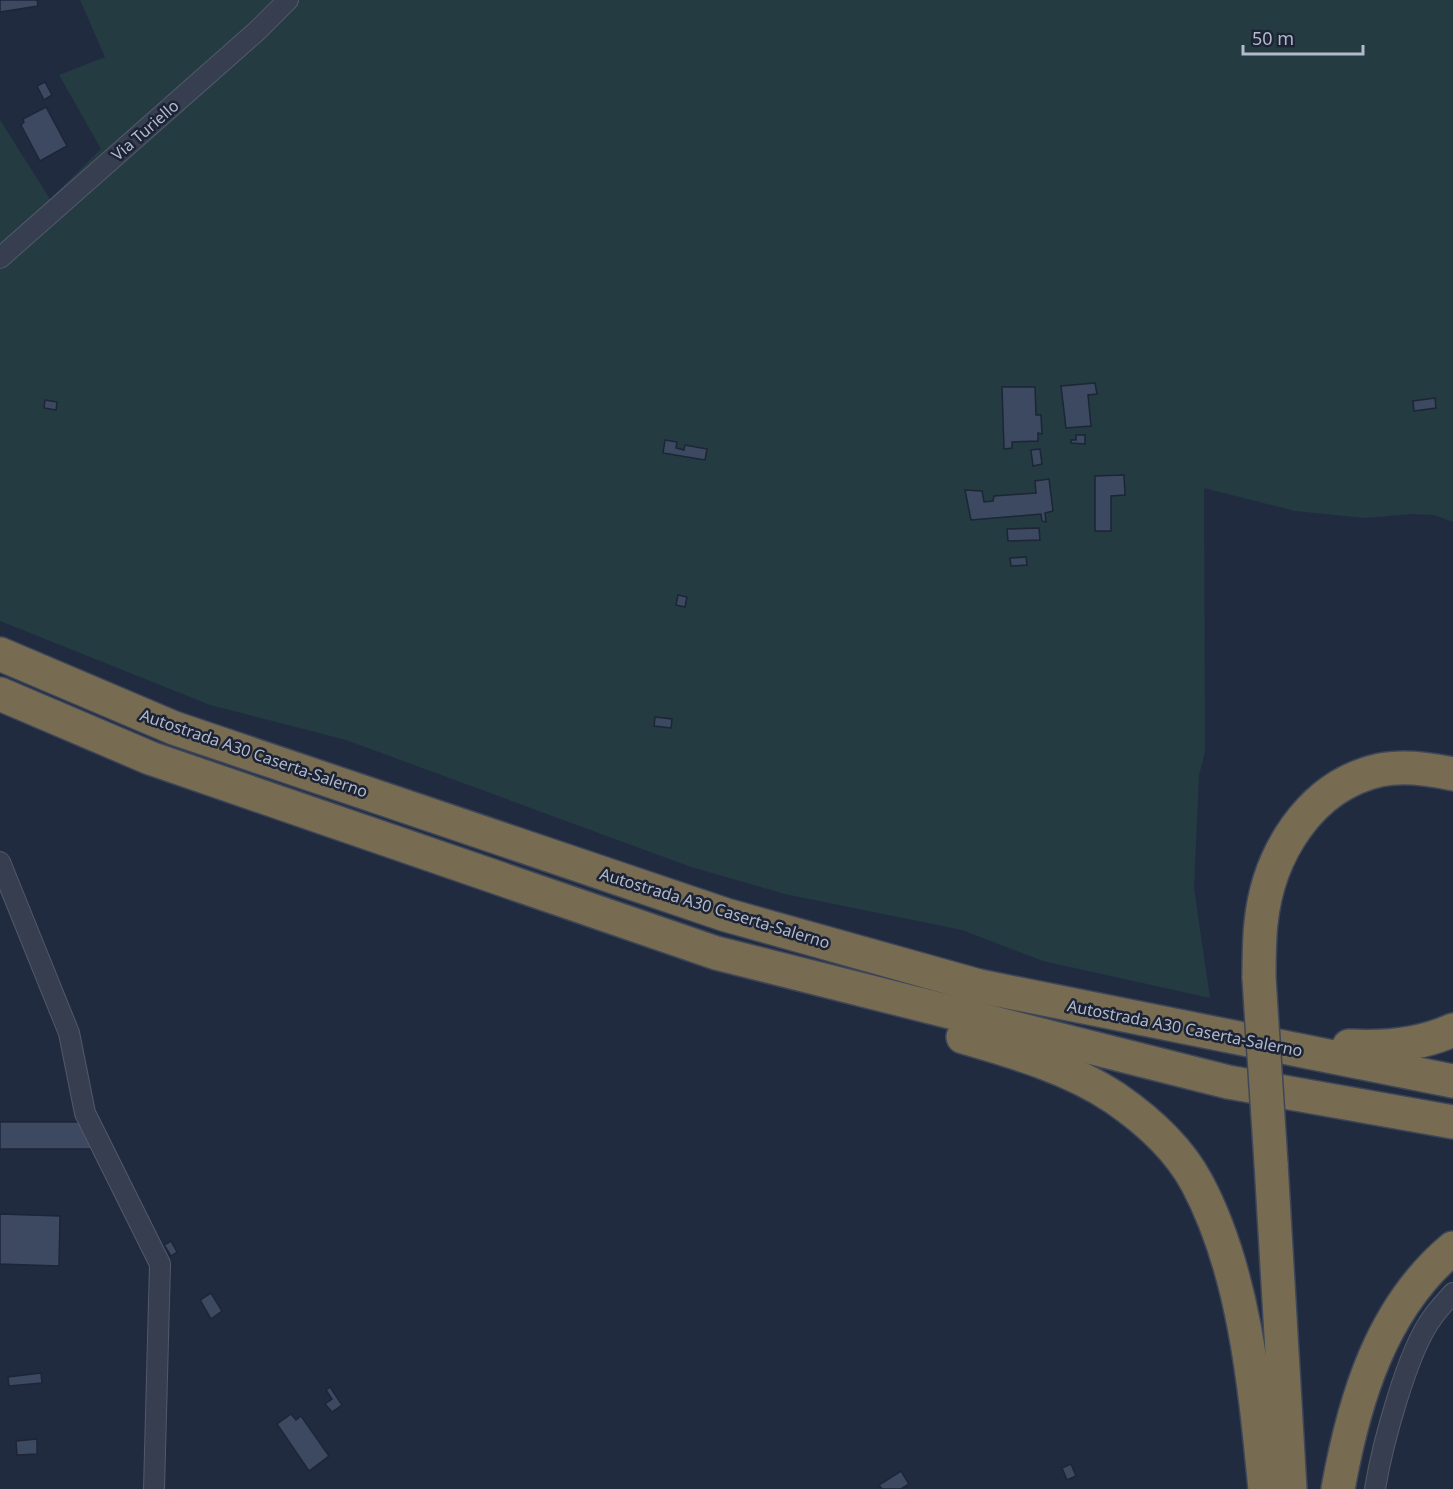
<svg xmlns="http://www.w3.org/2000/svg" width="1453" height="1489" font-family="'Noto Sans',sans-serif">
	<rect width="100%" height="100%" fill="#212b40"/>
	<polygon fill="#233b41" points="80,0 1453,0 1453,522 1434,515 1411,514 1365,518 1295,511 1204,488 1205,752 1199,775 1194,888 1210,998 1043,961 962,930 785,894 691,867 346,740 210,705 0,621 0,120 50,199 101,149 59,75 105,57"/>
	<g fill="#3d4960" stroke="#1d2537" stroke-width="1.5">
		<polygon points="0,0 37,0 38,6 0,12"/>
		<polygon points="45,82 52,95 44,100 37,86"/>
		<polygon points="46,107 67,146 40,161 21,125 24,122 23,119"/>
		<polygon points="1095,383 1097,394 1088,395 1091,426 1066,428 1061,386"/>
		<polygon points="1002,387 1035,387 1036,415 1041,415 1042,434 1038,433 1038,441 1012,442 1012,448 1004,449"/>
		<polygon points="1435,398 1436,408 1414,411 1413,401"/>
		<polygon points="45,400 57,402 56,410 44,408"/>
		<polygon points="1076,435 1085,435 1085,444 1071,443 1071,440 1076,440"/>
		<polygon points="665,440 677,442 676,448 684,450 685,445 707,449 705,460 663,453"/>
		<polygon points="1040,449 1042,464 1033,466 1031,450"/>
		<polygon points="1124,475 1125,495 1111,496 1111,531 1095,531 1095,476"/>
		<polygon points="1049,479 1053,511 1045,513 1046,522 1042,521 1041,514 971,520 965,490 982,491 984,502 993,501 994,496 1036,493 1035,481"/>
		<polygon points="1039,528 1040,540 1008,541 1007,529"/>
		<polygon points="1026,557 1027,565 1011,566 1010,558"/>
		<polygon points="678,595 687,597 685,607 676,605"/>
		<polygon points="655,717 672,719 671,728 654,726"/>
		<polygon points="0,1122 87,1122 99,1149 0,1149"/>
		<polygon points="0,1214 60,1216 59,1266 0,1264"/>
		<polygon points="171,1241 177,1252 171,1256 164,1245"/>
		<polygon points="211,1293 222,1311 211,1319 200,1300"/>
		<polygon points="41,1373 42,1383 9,1386 8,1377"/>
		<polygon points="330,1387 342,1405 332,1412 325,1404 332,1399 326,1390"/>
		<polygon points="291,1414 296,1420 301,1416 329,1456 309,1471 277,1424"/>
		<polygon points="37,1439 37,1454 17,1455 16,1441"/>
		<polygon points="1071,1464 1076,1476 1067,1480 1062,1468"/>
		<polygon points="901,1471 909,1484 901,1489 882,1489 879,1485"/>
	</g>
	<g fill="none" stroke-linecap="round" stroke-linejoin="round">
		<defs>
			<g id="street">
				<polyline points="0,258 258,30 288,0"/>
				<polyline points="0,862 69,1033 85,1113 160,1264 154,1489"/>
				<path d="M1375,1489C1382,1446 1407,1352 1432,1318C1438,1309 1446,1301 1453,1293"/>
			</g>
			<g id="highway">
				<polyline points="0,654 174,728 726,915 979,986 1453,1081"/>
				<polyline points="0,694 150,758 716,953 1228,1082 1453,1122"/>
				<path d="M1259,978C1259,960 1259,941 1261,923C1268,855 1309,786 1380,770C1404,765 1430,769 1453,774"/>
				<path d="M963,1037C1015,1052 1070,1068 1115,1098C1147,1120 1179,1149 1197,1183C1245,1273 1255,1389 1265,1489"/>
				<path d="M1349,1046C1385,1048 1420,1045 1453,1030"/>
				<polyline points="1271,1163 1290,1489"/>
				<path d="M1338,1489C1354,1400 1381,1308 1453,1248"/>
			</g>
		</defs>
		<use href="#street" stroke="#51596b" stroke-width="22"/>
		<use href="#highway" stroke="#3e4658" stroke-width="36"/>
		<use href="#street" stroke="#363e50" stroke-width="20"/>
		<use href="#highway" stroke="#776c52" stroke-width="33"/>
		<defs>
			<polyline id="highway-bridge" points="1259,978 1271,1163"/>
		</defs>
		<use href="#highway-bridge" stroke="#3e4658" stroke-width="36" stroke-linecap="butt"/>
		<use href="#highway-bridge" stroke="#776c52" stroke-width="33"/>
	</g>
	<g text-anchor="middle" stroke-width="5" stroke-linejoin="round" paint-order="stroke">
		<g font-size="16" fill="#b2b9cb" stroke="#1b2335">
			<text transform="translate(145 130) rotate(-41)" y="6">Via Turiello</text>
			<text transform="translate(254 753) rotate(19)" y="6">Autostrada A30 Caserta-Salerno</text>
			<text transform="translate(715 908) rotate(17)" y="6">Autostrada A30 Caserta-Salerno</text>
			<text transform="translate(1185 1028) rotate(11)" y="6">Autostrada A30 Caserta-Salerno</text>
		</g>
	</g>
	<path d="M1243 45v9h120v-9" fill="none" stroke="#b2b9cb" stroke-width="3"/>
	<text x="1252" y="45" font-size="18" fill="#b2b9cb" stroke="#1b2335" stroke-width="4.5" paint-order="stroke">50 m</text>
</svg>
